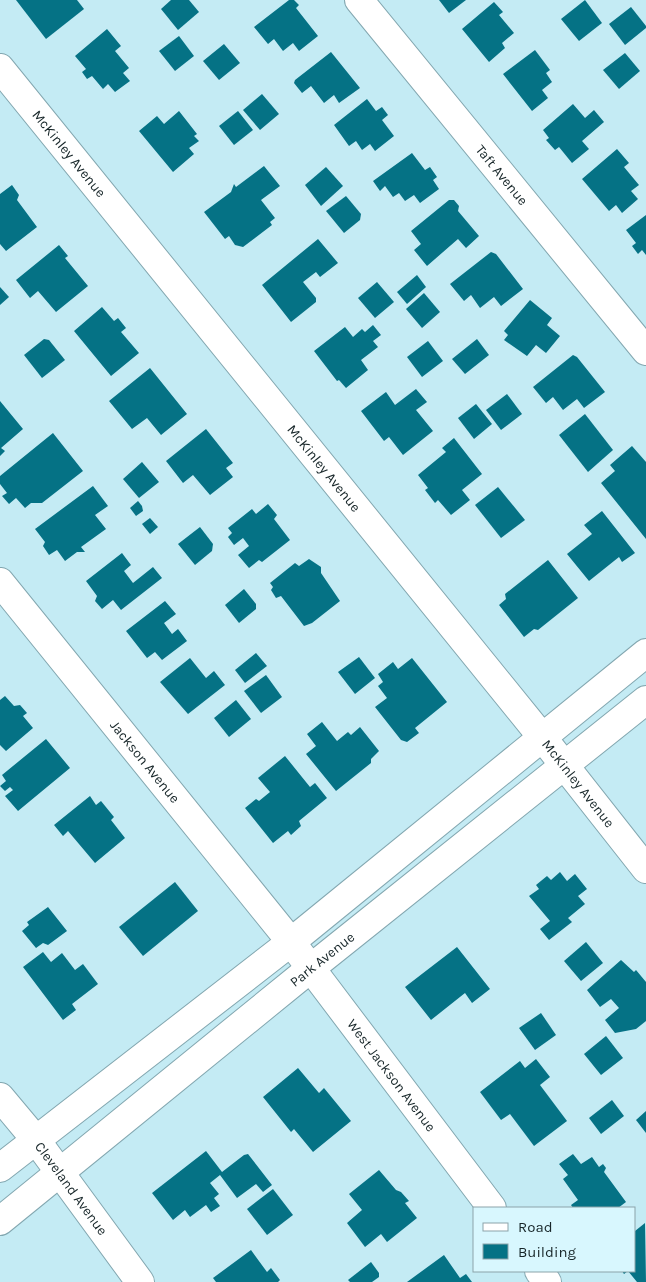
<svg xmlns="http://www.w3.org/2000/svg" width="646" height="1282" font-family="Karla,sans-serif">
	<rect width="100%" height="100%" fill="#c4ebf4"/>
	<g fill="#057285">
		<polygon points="16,0 77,0 84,9 46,39"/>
		<polygon points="171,0 189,0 199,12 178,30 161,9"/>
		<polygon points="289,0 294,0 299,5 296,8 318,36 299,51 293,43 283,51 274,39 268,44 254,27"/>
		<polygon points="439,0 466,0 449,13"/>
		<polygon points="585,0 602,23 579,41 561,19"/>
		<polygon points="494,2 503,12 499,15 514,33 502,43 505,48 489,62 462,29"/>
		<polygon points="631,7 646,26 646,28 625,45 609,24"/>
		<polygon points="107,29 121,46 115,51 129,68 123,73 130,81 115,92 108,84 103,89 92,76 87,79 82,72 86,69 75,56"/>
		<polygon points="179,36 194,56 175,71 159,51"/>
		<polygon points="224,44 240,63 219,80 203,61"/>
		<polygon points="535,50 550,70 546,73 552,82 542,90 548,98 532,111 503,74"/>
		<polygon points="331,52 360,88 339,103 334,95 324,103 311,86 302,93 294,83 295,80"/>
		<polygon points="625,53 640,71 619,89 603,70"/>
		<polygon points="262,94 279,114 260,130 243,110"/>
		<polygon points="367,99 376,111 382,107 388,115 382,120 394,136 375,151 370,144 362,150 356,141 349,146 334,125"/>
		<polygon points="573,104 585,118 594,110 604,122 582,141 589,149 572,163 559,147 555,150 546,140 549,138 543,130"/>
		<polygon points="179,111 197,134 194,136 199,141 189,148 194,154 173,172 139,131 157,116 164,124"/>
		<polygon points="238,111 253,130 234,145 219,126"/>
		<polygon points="617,149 629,163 624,167 639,185 631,191 638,199 622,213 616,205 609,211 582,179"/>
		<polygon points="412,153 425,170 430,167 437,177 433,180 439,189 420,203 414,195 405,201 399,193 393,197 385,186 380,191 373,181"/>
		<polygon points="264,166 280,186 261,200 275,218 270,222 272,225 243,247 235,245 229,236 225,239 204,212 231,192 234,184 236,187"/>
		<polygon points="326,167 343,186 321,206 305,185"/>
		<polygon points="12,185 19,195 17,200 37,227 6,251 0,244 0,194"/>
		<polygon points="346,196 361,214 360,220 344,233 326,211"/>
		<polygon points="449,200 454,200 459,206 458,211 479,236 466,248 458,239 427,266 414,250 421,244 411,231"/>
		<polygon points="646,215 646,255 642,250 638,254 632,246 636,243 626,230"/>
		<polygon points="318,239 338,263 320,277 316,272 303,282 316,298 316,302 291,322 262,285"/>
		<polygon points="59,245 68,256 65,258 88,286 56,312 38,291 30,298 16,280"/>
		<polygon points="491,252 496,254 523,289 501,306 494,297 480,308 471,295 464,301 450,284"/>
		<polygon points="417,275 426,287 407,304 397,292"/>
		<polygon points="377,282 394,302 375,318 358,298"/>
		<polygon points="0,287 9,297 0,305"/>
		<polygon points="424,293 440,312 422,328 406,309"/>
		<polygon points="530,300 552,318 547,325 560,336 546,353 536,345 527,356 504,340 508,335 504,331"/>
		<polygon points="102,307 114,321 118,318 126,328 121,332 139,353 111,376 74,331"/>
		<polygon points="373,325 381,335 373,341 378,347 361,360 368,370 346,388 339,380 337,381 314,351 345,327 353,337 362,329 365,332"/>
		<polygon points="44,339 49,340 65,360 42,378 24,355"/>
		<polygon points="477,339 489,355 465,374 452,359"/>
		<polygon points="428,341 443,361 422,377 407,357"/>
		<polygon points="573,355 577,357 605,392 584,408 577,399 563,410 553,397 546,403 533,387"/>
		<polygon points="150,368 187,414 161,435 147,418 132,429 109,401"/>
		<polygon points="416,389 427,402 416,410 433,431 403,455 389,437 384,441 361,411 386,392 395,405"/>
		<polygon points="507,394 522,414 501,430 486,410"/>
		<polygon points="0,401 23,429 1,448 5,451 0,456"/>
		<polygon points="476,404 492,424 474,439 458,418"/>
		<polygon points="585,414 613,450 588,472 559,435"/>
		<polygon points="206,429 233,463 226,468 233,477 210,495 193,475 183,483 166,461"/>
		<polygon points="53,433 83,471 42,503 31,503 25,508 16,498 9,504 2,496 7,493 0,484 0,476"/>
		<polygon points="454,438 482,474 462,490 470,500 451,515 438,500 435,503 425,490 428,488 418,475 446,452 442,448"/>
		<polygon points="632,446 646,462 646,539 601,483 615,471 610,465"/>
		<polygon points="142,462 159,482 139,498 123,479"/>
		<polygon points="93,486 108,506 95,515 106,529 81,547 85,552 77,552 65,561 57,550 49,555 43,546 45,542 35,529"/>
		<polygon points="498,487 525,520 501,538 475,505"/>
		<polygon points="138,501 142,506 143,511 136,516 130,508"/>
		<polygon points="268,504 277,515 274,519 290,540 262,562 259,560 249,568 238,555 249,546 243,538 234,545 228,537 232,533 228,528 252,509 256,514"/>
		<polygon points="602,511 635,553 622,562 619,557 589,581 567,554 592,534 584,525"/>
		<polygon points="150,518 158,527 150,534 142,524"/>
		<polygon points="200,527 213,544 212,551 195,565 178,544"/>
		<polygon points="122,553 131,565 124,571 133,583 153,567 162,578 121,610 113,600 102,609 95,601 97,596 86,581"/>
		<polygon points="309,559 321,567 321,573 340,601 312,623 304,626 281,596 276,598 271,590 273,587 270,583 295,563 299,566"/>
		<polygon points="548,560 578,598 538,630 534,629 524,637 499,605 506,599 505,594"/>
		<polygon points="244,589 256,604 256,609 239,623 225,605"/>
		<polygon points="165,601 176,614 164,623 172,634 178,629 187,641 162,660 155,652 147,658 126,631"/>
		<polygon points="256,653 267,666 245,683 235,670"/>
		<polygon points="359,657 375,678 355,694 338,672"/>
		<polygon points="190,658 206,678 214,671 225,685 188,714 160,682"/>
		<polygon points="412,658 447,702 415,728 419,733 407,742 401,740 375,707 387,698 378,686 383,682 378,674 393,662 398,669"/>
		<polygon points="266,675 282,697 261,713 244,691"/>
		<polygon points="5,696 14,706 20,705 27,713 23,716 33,728 6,751 0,745 0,700"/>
		<polygon points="236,700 251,719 229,737 214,718"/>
		<polygon points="322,722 337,741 348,732 351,735 360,727 379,751 371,759 371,763 336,791 306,754 316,746 307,734"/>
		<polygon points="46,739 70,768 18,811 5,796 13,790 10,787 5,791 0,786 6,781 2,775"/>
		<polygon points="285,756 310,787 315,783 327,798 299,821 301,826 291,835 288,831 273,843 245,808 256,799 259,801 270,792 258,778"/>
		<polygon points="90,796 96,805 101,801 114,817 111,820 125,838 95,863 68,831 63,836 54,825"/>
		<polygon points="560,872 567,881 575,874 587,889 578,896 585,904 568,918 572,922 549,940 540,929 550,921 529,896 539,889 536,885 547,876 551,880"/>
		<polygon points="175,882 198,911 143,956 119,927"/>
		<polygon points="48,907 67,931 48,945 43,943 36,948 22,931 29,925 27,922"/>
		<polygon points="586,942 603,963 581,981 564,961"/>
		<polygon points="457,947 490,989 472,1003 465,993 431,1020 405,987"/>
		<polygon points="43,952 51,962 62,953 75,970 83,964 98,984 72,1004 76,1010 63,1020 23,967"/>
		<polygon points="621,960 634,972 636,970 646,982 646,1021 636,1029 615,1033 605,1020 619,1008 611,999 600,1007 587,990"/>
		<polygon points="541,1013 556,1035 535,1050 519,1028"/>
		<polygon points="606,1036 623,1058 601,1075 584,1054"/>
		<polygon points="536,1059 550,1077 540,1085 567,1121 534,1146 510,1114 501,1120 480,1092 520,1061 525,1068"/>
		<polygon points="298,1068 319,1093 324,1088 351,1121 313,1152 294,1129 291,1132 263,1097"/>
		<polygon points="612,1100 624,1116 601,1134 589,1118"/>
		<polygon points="646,1111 646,1133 636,1120"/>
		<polygon points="206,1151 222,1172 244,1155 248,1154 272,1185 263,1192 256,1184 237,1198 220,1175 210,1183 219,1194 214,1198 220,1206 211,1212 206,1205 190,1217 185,1210 173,1220 152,1193"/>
		<polygon points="573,1154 581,1164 592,1157 599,1167 603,1164 606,1168 604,1172 626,1202 618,1208 573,1208 571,1205 578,1200 563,1179 568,1175 559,1164"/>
		<polygon points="379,1170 396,1190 401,1192 409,1201 405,1203 417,1218 387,1242 381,1234 365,1247 347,1223 362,1210 349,1194"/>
		<polygon points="273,1189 293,1215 267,1235 247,1209"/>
		<polygon points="645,1223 646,1282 637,1282 628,1271 624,1274 622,1271 635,1271 635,1231"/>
		<polygon points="251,1250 267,1272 271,1268 280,1280 278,1282 216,1282 213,1278"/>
		<polygon points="444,1255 460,1278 466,1274 472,1282 407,1282"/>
		<polygon points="371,1262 379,1273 379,1277 372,1282 350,1282 348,1280"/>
	</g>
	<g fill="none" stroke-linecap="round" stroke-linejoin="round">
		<defs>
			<g id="street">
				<path id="s1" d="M359,0L646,351"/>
				<path id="s2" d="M0,68L542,737L646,869"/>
				<path id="s3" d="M0,582L291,942L492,1208"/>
				<path id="s4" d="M0,1097L36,1140L140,1282"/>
				<polyline points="539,1271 547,1282"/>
			</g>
			<g id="secondary">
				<polyline points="0,1168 291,942 646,653"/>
				<path id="s5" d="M0,1221L311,968L646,700"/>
			</g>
		</defs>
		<use href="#street" stroke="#83a7b0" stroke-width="30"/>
		<use href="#secondary" stroke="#83a7b0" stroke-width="30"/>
		<use href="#street" stroke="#fff" stroke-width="28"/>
		<use href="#secondary" stroke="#fff" stroke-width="28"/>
	</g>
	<g text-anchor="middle" stroke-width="5" stroke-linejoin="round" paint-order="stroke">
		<g font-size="14" fill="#172629" stroke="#d8f7fe">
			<text dy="5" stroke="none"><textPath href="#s2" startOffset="110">McKinley Avenue</textPath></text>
			<text dy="5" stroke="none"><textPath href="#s1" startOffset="226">Taft Avenue</textPath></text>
			<text dy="5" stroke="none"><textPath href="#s2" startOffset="515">McKinley Avenue</textPath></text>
			<text dy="5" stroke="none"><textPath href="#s3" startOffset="231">Jackson Avenue</textPath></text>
			<text dy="5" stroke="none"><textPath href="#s2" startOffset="920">McKinley Avenue</textPath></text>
			<text dy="5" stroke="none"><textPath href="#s5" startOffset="415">Park Avenue</textPath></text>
			<text dy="5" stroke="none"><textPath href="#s3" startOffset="630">West Jackson Avenue</textPath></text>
			<text dy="5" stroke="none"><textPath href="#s4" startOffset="116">Cleveland Avenue</textPath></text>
		</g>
	</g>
	<rect x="473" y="1207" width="162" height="65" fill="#d8f7fe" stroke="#8ba3a9"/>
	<rect x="483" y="1223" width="25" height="8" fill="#ffffff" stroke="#8ba3a9"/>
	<text x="518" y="1232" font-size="15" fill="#172629">Road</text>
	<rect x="483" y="1244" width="25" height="15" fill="#057285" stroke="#8ba3a9"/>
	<text x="518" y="1257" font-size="15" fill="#172629">Building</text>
</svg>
